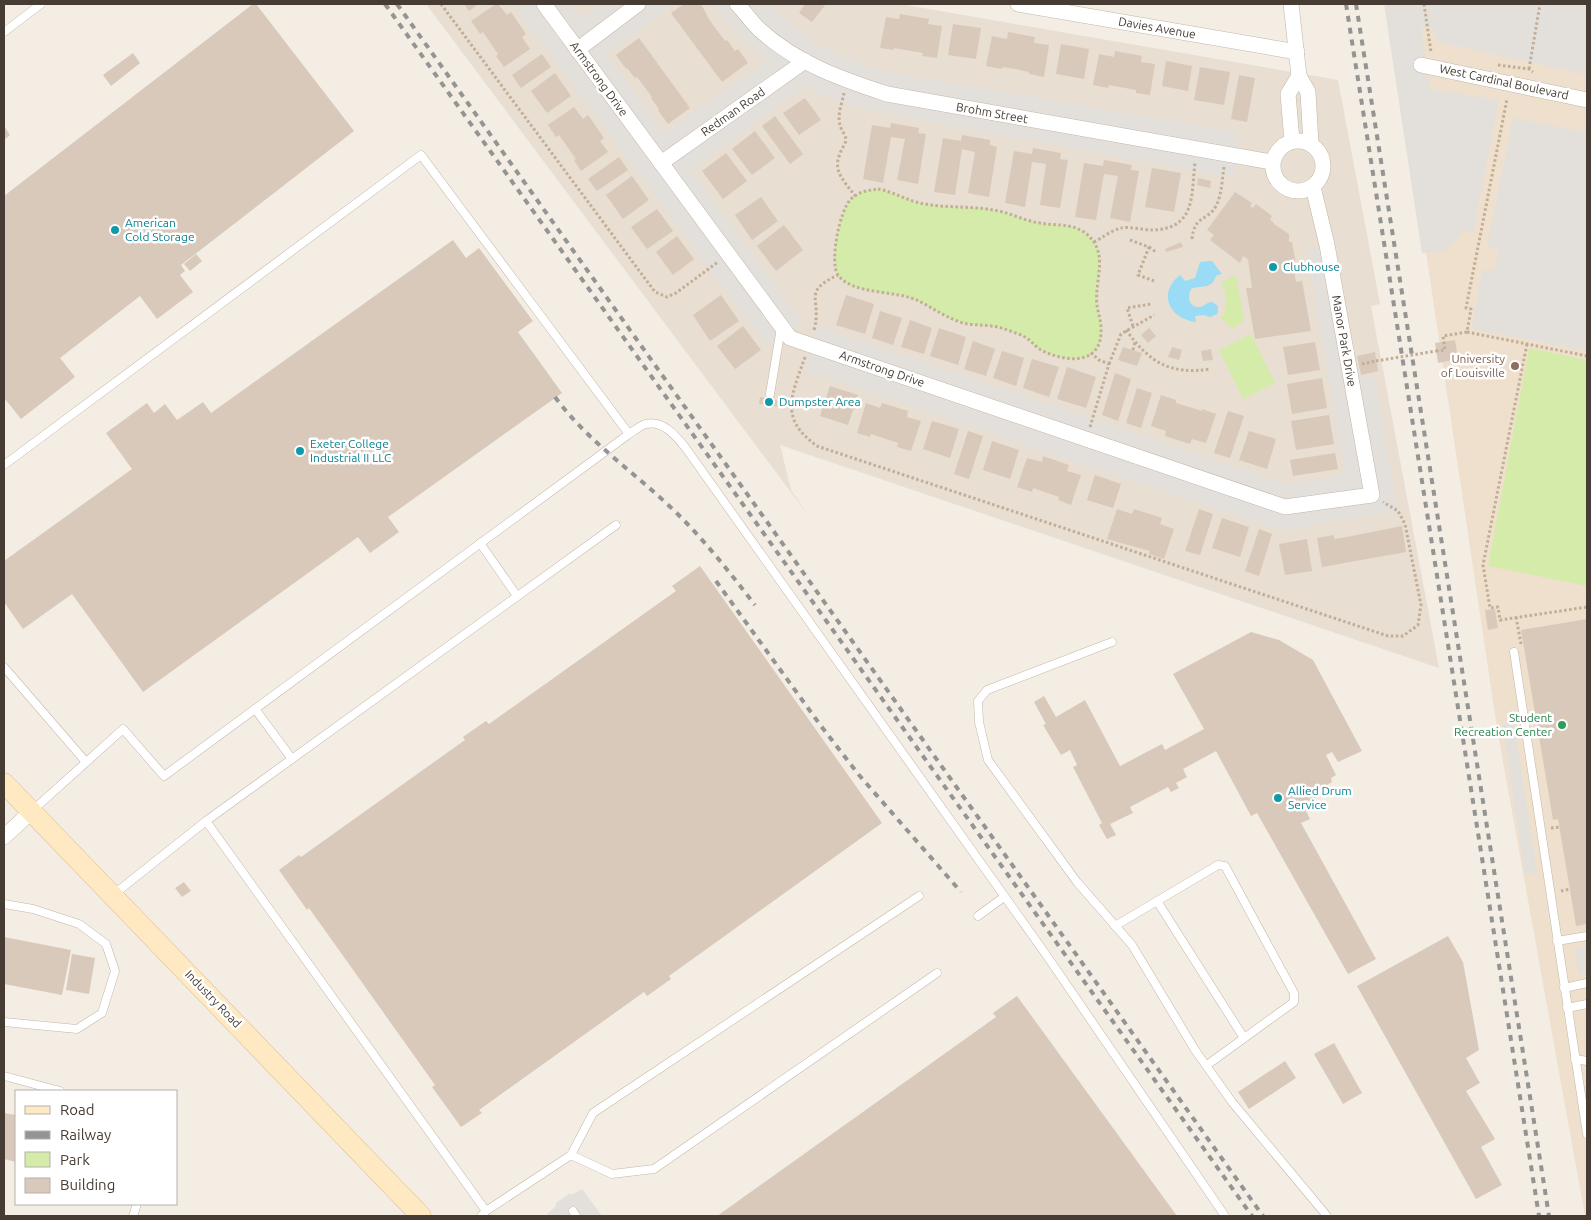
<svg xmlns="http://www.w3.org/2000/svg" width="1591" height="1220" font-family="Ubuntu,sans-serif">
	<rect width="100%" height="100%" fill="#f3ede4"/>
	<polygon fill="#e8ded1" points="426,4 900,4 1338,80 1380,304 1371,306 1439,668 780,445 791,490 808,515"/>
	<polygon fill="#eee0cc" points="1389,4 1587,4 1587,1216 1585,1216 1497,728"/>
	<g fill="#d5eba9">
		<path d="M878,189C895,192 909,202 925,204C947,208 971,206 993,210C1009,212 1024,221 1040,223C1055,226 1070,223 1084,232C1111,252 1094,278 1097,305C1098,313 1101,320 1101,328C1103,365 1068,363 1043,351C1036,348 1032,341 1025,337C1019,334 1011,331 1004,329C991,324 976,326 963,323C947,319 934,309 919,301C897,290 852,295 838,275C829,262 840,209 851,199C858,192 868,190 878,189Z"/>
		<path d="M1236,275L1244,320L1233,329L1221,318C1228,305 1228,296 1221,282Z"/>
		<polygon points="1251,334 1275,383 1243,399 1219,350"/>
		<polygon points="1529,348 1587,360 1587,586 1488,566"/>
	</g>
	<g fill="#e3e0dc">
		<polygon points="512,4 569,4 580,19 600,4 675,4 606,54 664,133 767,61 747,45 710,4 769,4 785,19 815,43 852,60 885,72 1238,132 1234,178 892,115 856,107 822,95 807,86 691,170 803,322 767,346"/>
		<polygon points="1384,4 1587,4 1587,75 1443,43 1436,40 1432,28 1421,27 1430,89 1499,100 1473,233 1462,231 1459,237 1444,251 1422,253"/>
		<polygon points="1513,118 1587,132 1587,351 1472,329 1482,270 1494,271 1499,249 1487,246"/>
		<polygon points="1327,245 1351,379 1374,375 1397,511 1280,530 803,370 815,325 1285,484 1345,475 1307,249"/>
		<polygon points="1514,722 1537,873 1525,875 1502,724"/>
		<polygon points="1587,946 1587,973 1579,975 1574,949"/>
		<polygon points="582,1189 602,1216 548,1216 547,1214 555,1207 556,1203 569,1194 573,1194"/>
	</g>
	<path fill="#9adbf5" d="M1212,261L1222,274L1217,275C1215,278 1214,281 1212,283C1207,288 1197,286 1191,289C1187,297 1189,308 1200,307C1205,306 1207,302 1212,302L1218,306V311L1217,314L1210,317L1203,315L1195,316L1196,322C1169,319 1157,293 1180,275L1185,281L1195,278L1200,262Z"/>
	<g fill="#d9c9bb">
		<polygon points="253,4 256,4 354,131 181,265 185,271 180,275 193,292 157,319 140,296 60,358 75,377 21,419 5,399 4,400 4,196"/>
		<polygon points="464,4 478,4 469,11"/>
		<polygon points="496,4 498,4 507,15 511,12 526,34 522,37 530,49 504,67 496,56 498,54 483,32 480,34 471,21"/>
		<polygon points="684,4 701,4 710,21 725,41 727,40 735,51 738,49 748,63 722,82 671,13"/>
		<polygon points="805,4 826,4 812,22 799,13"/>
		<polygon points="900,14 929,19 928,24 942,26 937,58 922,56 923,53 894,48 894,50 880,48 886,17 899,19"/>
		<polygon points="953,24 981,28 976,59 948,55"/>
		<polygon points="1008,32 1035,37 1034,43 1049,45 1044,77 1029,74 1029,72 1015,69 1002,67 1002,69 986,66 992,36 1007,39"/>
		<polygon points="639,38 690,108 668,124 658,110 659,109 651,98 652,97 637,77 635,78 627,68 626,69 616,55"/>
		<polygon points="1061,44 1089,49 1084,79 1056,74"/>
		<polygon points="1115,51 1142,56 1141,62 1155,64 1150,95 1136,93 1136,90 1109,85 1108,88 1093,85 1099,54 1114,57"/>
		<polygon points="133,53 140,63 111,86 103,75"/>
		<polygon points="542,54 551,67 521,88 512,75"/>
		<polygon points="1166,61 1192,66 1188,91 1162,86"/>
		<polygon points="1200,67 1230,72 1224,105 1194,100"/>
		<polygon points="555,73 571,96 547,113 531,91"/>
		<polygon points="1239,75 1255,78 1247,122 1231,119"/>
		<polygon points="805,98 821,120 799,135 783,113"/>
		<polygon points="574,107 583,119 588,115 604,138 600,141 608,152 581,171 574,160 576,159 559,135 556,137 548,125"/>
		<polygon points="775,116 803,154 790,164 762,126"/>
		<polygon points="891,123 919,128 918,133 926,134 918,184 897,180 905,139 891,137 883,183 863,179 872,125 890,128"/>
		<polygon points="4,126 10,135 4,140"/>
		<polygon points="755,131 775,158 752,175 732,149"/>
		<polygon points="962,135 990,140 990,145 997,147 989,197 968,193 975,152 962,149 955,195 934,192 943,138 961,141"/>
		<polygon points="1033,148 1061,153 1060,159 1068,160 1060,208 1040,205 1046,164 1032,162 1025,207 1005,203 1014,151 1032,154"/>
		<polygon points="726,153 747,181 723,199 702,171"/>
		<polygon points="619,157 628,170 597,191 588,179"/>
		<polygon points="1104,160 1132,165 1131,170 1139,171 1130,222 1110,218 1118,176 1104,174 1096,220 1075,217 1084,163 1103,166"/>
		<polygon points="1152,168 1181,173 1174,212 1145,207"/>
		<polygon points="632,176 649,200 623,219 606,195"/>
		<polygon points="1198,178 1211,181 1210,188 1197,185"/>
		<polygon points="1235,192 1252,203 1250,206 1253,208 1256,204 1272,216 1270,220 1274,223 1274,224 1289,234 1289,242 1292,242 1297,271 1294,271 1296,282 1302,281 1311,331 1255,339 1246,288 1252,288 1248,259 1243,256 1240,263 1210,240 1214,235 1207,230"/>
		<polygon points="761,197 778,221 752,240 735,215"/>
		<polygon points="657,209 673,231 647,249 631,227"/>
		<polygon points="784,225 803,250 776,271 757,246"/>
		<polygon points="677,236 694,259 673,275 656,252"/>
		<polygon points="453,240 466,258 479,248 533,321 518,332 562,393 388,517 399,532 370,553 358,537 143,692 72,594 23,629 4,602 4,561 132,469 106,433 147,403 154,413 165,404 177,420 203,402 211,413"/>
		<polygon points="1181,242 1183,247 1166,252 1165,249"/>
		<polygon points="196,254 202,261 190,271 184,264"/>
		<polygon points="721,295 739,321 710,341 693,315"/>
		<polygon points="846,295 874,304 865,334 836,325"/>
		<polygon points="880,311 902,318 893,345 872,338"/>
		<polygon points="910,320 932,328 924,354 901,347"/>
		<polygon points="743,326 761,350 735,369 717,346"/>
		<polygon points="939,328 966,337 958,365 930,356"/>
		<polygon points="1149,328 1156,336 1148,343 1141,335"/>
		<polygon points="1455,340 1458,359 1438,363 1435,343"/>
		<polygon points="973,341 995,349 986,376 964,369"/>
		<polygon points="1315,342 1320,370 1288,375 1283,347"/>
		<polygon points="1123,347 1142,353 1137,366 1118,360"/>
		<polygon points="1172,347 1182,350 1179,360 1168,357"/>
		<polygon points="1211,349 1213,360 1203,361 1201,351"/>
		<polygon points="1002,351 1024,358 1016,386 993,378"/>
		<polygon points="1375,352 1378,371 1361,375 1357,356"/>
		<polygon points="1032,359 1059,367 1049,397 1023,388"/>
		<polygon points="1067,367 1096,377 1086,408 1057,399"/>
		<polygon points="1115,373 1131,379 1118,421 1102,415"/>
		<polygon points="1322,378 1327,408 1292,414 1287,384"/>
		<polygon points="830,386 858,395 848,425 820,416"/>
		<polygon points="1137,388 1152,393 1141,428 1126,423"/>
		<polygon points="1161,395 1176,400 1176,403 1202,411 1202,409 1216,414 1206,443 1192,439 1190,444 1165,436 1166,431 1151,426"/>
		<polygon points="760,397 780,401 779,407 759,404"/>
		<polygon points="866,403 880,408 882,403 908,411 907,417 921,421 911,451 897,447 898,443 871,434 870,437 857,433"/>
		<polygon points="1228,411 1244,416 1230,458 1214,453"/>
		<polygon points="1329,415 1334,444 1296,450 1291,421"/>
		<polygon points="932,421 959,429 950,458 923,449"/>
		<polygon points="968,431 983,436 969,479 954,474"/>
		<polygon points="1249,431 1276,439 1267,469 1239,460"/>
		<polygon points="992,441 1019,450 1010,479 983,470"/>
		<polygon points="1335,453 1338,469 1293,476 1290,460"/>
		<polygon points="1043,456 1069,465 1067,471 1081,475 1071,505 1058,500 1059,497 1033,488 1032,492 1017,487 1027,458 1042,462"/>
		<polygon points="1095,475 1121,484 1113,508 1087,500"/>
		<polygon points="1117,509 1132,514 1134,509 1162,518 1160,524 1174,529 1164,559 1149,554 1150,551 1107,539"/>
		<polygon points="1199,509 1213,514 1200,555 1185,551"/>
		<polygon points="1222,518 1249,527 1240,557 1212,548"/>
		<polygon points="1402,526 1406,552 1322,567 1317,538 1334,535 1334,539 1347,537"/>
		<polygon points="1259,529 1272,534 1259,576 1245,571"/>
		<polygon points="1307,539 1312,571 1285,575 1279,544"/>
		<polygon points="700,566 882,823 669,976 671,979 647,996 644,992 479,1110 482,1113 461,1127 432,1087 435,1085 309,908 307,910 279,870 299,855 301,857 465,740 463,737 486,721 489,724 676,591 672,586"/>
		<polygon points="1495,609 1498,628 1488,630 1485,610"/>
		<polygon points="1587,619 1587,924 1576,926 1558,819 1553,820 1521,630"/>
		<polygon points="1251,632 1279,640 1313,660 1362,751 1338,762 1332,752 1326,755 1336,775 1331,778 1332,782 1324,787 1327,792 1303,805 1310,819 1301,823 1376,959 1348,974 1257,813 1251,816 1216,751 1183,769 1187,777 1176,783 1179,788 1171,792 1168,787 1130,807 1133,813 1110,824 1116,835 1107,839 1099,825 1102,823 1073,767 1077,765 1070,750 1061,755 1043,725 1046,724 1034,702 1044,696 1056,717 1085,700 1120,766 1162,744 1165,750 1204,729 1173,674"/>
		<polygon points="184,882 191,891 182,897 175,888"/>
		<polygon points="1448,936 1463,962 1479,1050 1466,1058 1480,1083 1466,1091 1495,1139 1481,1147 1502,1185 1476,1199 1357,986"/>
		<polygon points="4,937 71,950 62,995 4,984"/>
		<polygon points="72,954 95,958 89,994 66,990"/>
		<polygon points="1017,996 1177,1216 717,1216 996,1017 993,1013"/>
		<polygon points="1334,1043 1362,1093 1343,1104 1314,1054"/>
		<polygon points="1285,1061 1296,1078 1249,1109 1238,1092"/>
		<polygon points="4,1113 16,1115 16,1162 4,1159"/>
	</g>
	<g fill="none" stroke-linecap="round" stroke-linejoin="round">
		<defs>
			<g id="lane">
				<polyline points="4,32 41,4"/>
				<polyline points="770,394 781,328"/>
				<path d="M629,434C634,431 641,425 646,424C663,420 676,436 685,447L1047,956L1225,1216"/>
				<polyline points="4,465 421,155 629,434 164,776 123,729 32,811"/>
				<polyline points="480,543 517,596"/>
				<polyline points="1112,642 987,690 978,701 979,722 988,760 1077,882 1132,945 1195,1050 1232,1102 1327,1216"/>
				<polyline points="1514,652 1587,1134"/>
				<polyline points="4,667 86,762"/>
				<polyline points="255,709 292,759"/>
				<polyline points="206,821 616,525"/>
				<polyline points="113,895 206,821 486,1211 481,1216"/>
				<polyline points="1157,901 1244,1038"/>
				<polyline points="4,904 33,909 79,924 106,944 115,971 102,1013 77,1029 4,1022"/>
				<polyline points="978,916 1004,897"/>
				<polyline points="1115,926 1218,865 1225,866 1294,993 1294,1002 1207,1065"/>
				<polyline points="1557,941 1587,936"/>
				<polyline points="1564,988 1587,983"/>
				<polyline points="1567,1008 1587,1004"/>
				<polyline points="1575,1059 1587,1061"/>
				<polyline points="4,1076 60,1091"/>
				<polyline points="571,1155 612,1174 654,1169 937,973"/>
				<polyline points="486,1211 571,1155 593,1113 919,896"/>
				<polyline points="573,1211 576,1216"/>
				<polyline points="133,1216 137,1204"/>
			</g>
			<g id="street">
				<polyline points="544,4 790,338 1285,507 1372,495 1327,245 1313,187"/>
				<path d="M737,4C745,12 752,23 760,30C796,63 841,79 887,94L1272,162"/>
				<polyline points="1018,4 1297,52"/>
				<polyline points="1291,4 1299,76"/>
				<polyline points="577,50 638,4"/>
				<polyline points="1421,65 1587,100"/>
				<circle cx="1298" cy="166" r="25"/>
				<polyline points="1292,141 1288,94 1299,76 1308,92 1311,144"/>
				<polyline points="661,163 805,61"/>
				<polyline points="4,837 32,811"/>
			</g>
			<polyline id="secondary" points="4,783 421,1216"/>
		</defs>
		<use href="#lane" stroke="#c2b6a9" stroke-width="9"/>
		<use href="#street" stroke="#c2b6a9" stroke-width="16"/>
		<use href="#secondary" stroke="#dabe91" stroke-width="21"/>
		<g stroke="#c2ad96" stroke-width="3" stroke-dasharray="2.5 2.5" stroke-linecap="butt">
			<polyline points="441,4 655,292 667,297 676,293 718,262"/>
			<polyline points="1424,4 1431,52"/>
			<polyline points="1498,65 1529,69 1533,72"/>
			<polyline points="1529,69 1540,4"/>
			<path d="M844,93C842,103 837,115 840,125C841,130 845,134 846,139C846,144 841,149 840,154C832,171 845,182 855,196"/>
			<path d="M878,189C895,192 909,202 925,204C947,208 971,206 993,210C1009,212 1024,221 1040,223C1055,226 1070,223 1084,232C1111,252 1094,278 1097,305C1098,313 1101,320 1101,328C1103,365 1068,363 1043,351C1036,348 1032,341 1025,337C1019,334 1011,331 1004,329C991,324 976,326 963,323C947,318 934,309 919,301C897,290 852,295 838,275C829,262 840,209 851,199C858,192 868,190 878,189Z"/>
			<path d="M1192,239C1194,215 1208,221 1216,206C1222,194 1222,180 1224,167"/>
			<polyline points="1130,240 1149,247 1138,275 1154,281"/>
			<path d="M1094,242C1102,238 1112,230 1121,228C1128,226 1143,230 1152,230C1196,229 1191,196 1195,163"/>
			<polyline points="1149,247 1156,252"/>
			<polyline points="1133,326 1127,308 1151,304"/>
			<path d="M814,330C823,298 800,293 838,275"/>
			<path d="M1126,330C1150,363 1170,375 1211,369"/>
			<polyline points="1467,332 1587,356"/>
			<polyline points="1527,344 1483,565 1490,608 1498,607 1500,620 1587,607"/>
			<polyline points="1133,350 1135,342"/>
			<polyline points="1436,351 1445,350 1443,336 1467,332 1471,309 1466,308 1507,99"/>
			<path d="M805,357C792,395 778,418 817,446L1388,636H1403L1418,625L1421,605L1405,524L1398,511L1383,502"/>
			<polyline points="1109,364 1121,334 1154,315"/>
			<polyline points="1362,364 1376,361"/>
			<polyline points="1090,427 1109,364 1099,360 1091,353"/>
			<polyline points="1516,617 1521,644"/>
			<polyline points="1551,828 1560,827"/>
			<polyline points="1561,891 1570,889"/>
		</g>
		<use href="#lane" stroke="#fff" stroke-width="8"/>
		<use href="#street" stroke="#fff" stroke-width="15"/>
		<use href="#secondary" stroke="#ffe9c2" stroke-width="20"/>
		<g stroke="#949494" stroke-width="4" stroke-dasharray="6 6" stroke-linecap="butt">
			<polyline points="385,4 1252,1216"/>
			<polyline points="397,4 1263,1216"/>
			<polyline points="1346,4 1539,1216"/>
			<polyline points="1356,4 1549,1216"/>
			<path d="M555,397C586,439 627,467 665,502C699,533 727,569 755,605"/>
			<polyline points="716,581 821,726 859,775 961,892"/>
		</g>
		<polyline stroke="#c2ad96" stroke-width="3" stroke-dasharray="2.5 2.5" stroke-linecap="butt" points="1376,361 1436,351"/>
	</g>
	<g fill="#0f9aa8" stroke="#fff" stroke-width="2">
		<circle cx="115" cy="230" r="5"/>
		<circle cx="1273" cy="267" r="5"/>
		<circle cx="769" cy="402" r="5"/>
		<circle cx="300" cy="451" r="5"/>
		<circle cx="1278" cy="798" r="5"/>
	</g>
	<circle fill="#8d6e63" stroke="#fff" stroke-width="2" cx="1515" cy="366" r="5"/>
	<circle fill="#2e9e5b" stroke="#fff" stroke-width="2" cx="1562" cy="725" r="5"/>
	<g text-anchor="middle" stroke-width="5" stroke-linejoin="round" paint-order="stroke">
		<g font-size="12" fill="#463c33" stroke="#fff">
			<text transform="translate(1157 28) rotate(10)" y="4">Davies Avenue</text>
			<text transform="translate(599 79) rotate(54)" y="4">Armstrong Drive</text>
			<text transform="translate(1504 82) rotate(12)" y="4">West Cardinal Boulevard</text>
			<text transform="translate(733 112) rotate(-35)" y="4">Redman Road</text>
			<text transform="translate(992 113) rotate(10)" y="4">Brohm Street</text>
			<text transform="translate(1344 341) rotate(80)" y="4">Manor Park Drive</text>
			<text transform="translate(882 369) rotate(19)" y="4">Armstrong Drive</text>
			<text transform="translate(213 999) rotate(46)" y="4">Industry Road</text>
		</g>
		<g font-size="12" fill="#0d838f" stroke="#fff" text-anchor="start">
			<text x="125" y="227">American<tspan x="125" dy="14">Cold Storage</tspan></text>
			<text x="1283" y="271">Clubhouse</text>
			<text x="779" y="406">Dumpster Area</text>
			<text x="310" y="448">Exeter College<tspan x="310" dy="14">Industrial II LLC</tspan></text>
			<text x="1288" y="795">Allied Drum<tspan x="1288" dy="14">Service</tspan></text>
		</g>
		<g font-size="12" fill="#785e54" stroke="#fff" text-anchor="end">
			<text x="1505" y="363">University<tspan x="1505" dy="14">of Louisville</tspan></text>
		</g>
		<g font-size="12" fill="#27864d" stroke="#fff" text-anchor="end">
			<text x="1552" y="722">Student<tspan x="1552" dy="14">Recreation Center</tspan></text>
		</g>
	</g>
	<rect width="1591" height="1220" fill="none" stroke="#463c33" stroke-width="10"/>
	<rect x="15" y="1090" width="162" height="115" fill="#ffffff" stroke="#b5b1ad"/>
	<rect x="25" y="1106" width="25" height="8" fill="#ffe9c2" stroke="#b5b1ad"/>
	<text x="60" y="1115" font-size="15" fill="#463c33">Road</text>
	<rect x="25" y="1131" width="25" height="8" fill="#949494" stroke="#b5b1ad"/>
	<text x="60" y="1140" font-size="15" fill="#463c33">Railway</text>
	<rect x="25" y="1152" width="25" height="15" fill="#d5eba9" stroke="#b5b1ad"/>
	<text x="60" y="1165" font-size="15" fill="#463c33">Park</text>
	<rect x="25" y="1178" width="25" height="15" fill="#d9c9bb" stroke="#b5b1ad"/>
	<text x="60" y="1190" font-size="15" fill="#463c33">Building</text>
</svg>
